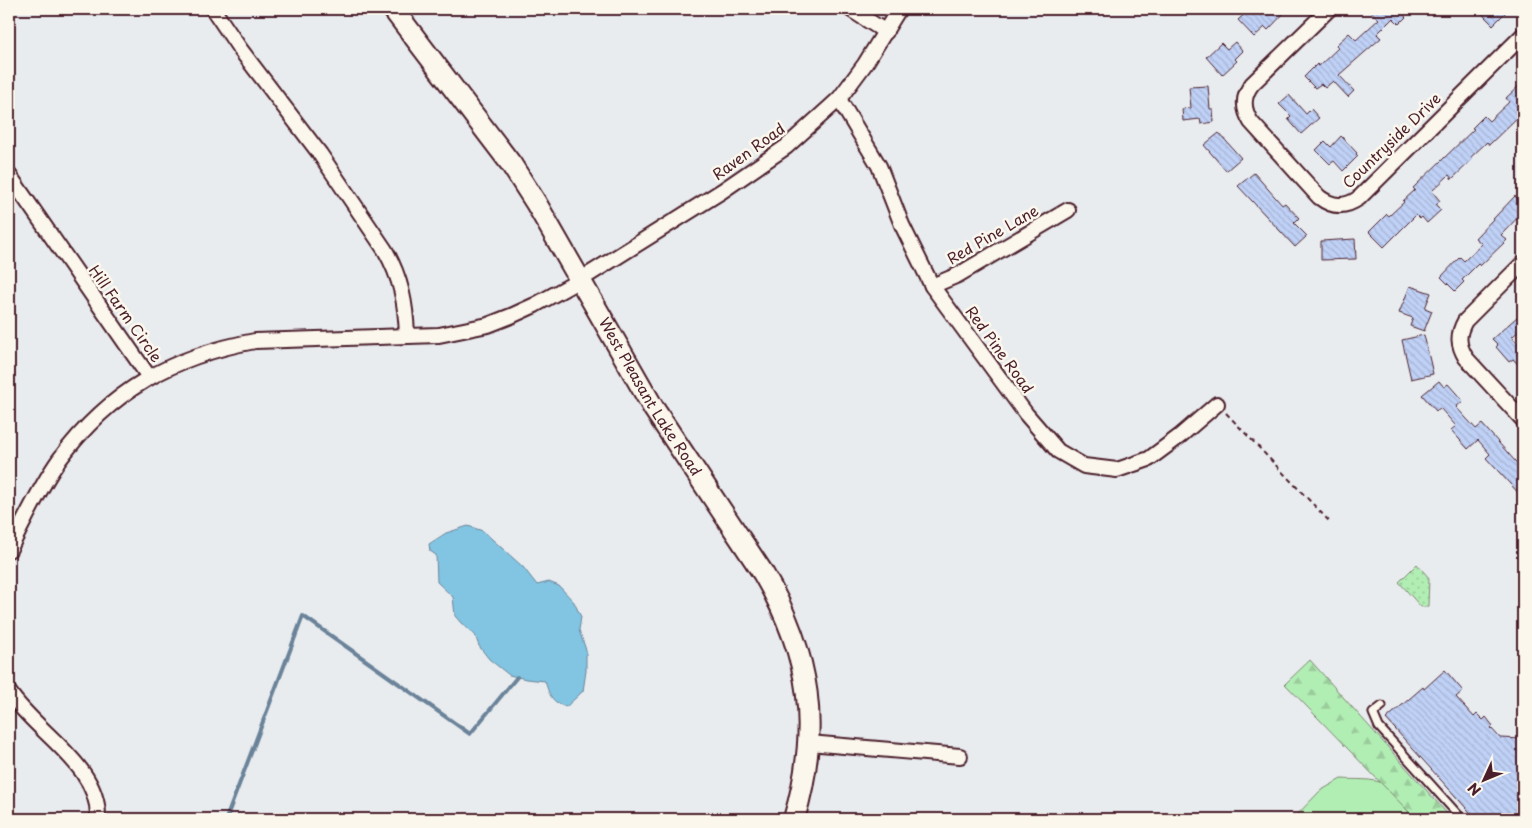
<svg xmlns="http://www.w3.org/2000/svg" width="1532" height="828" font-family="'Playpen Sans',sans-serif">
	<defs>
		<pattern id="forest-firs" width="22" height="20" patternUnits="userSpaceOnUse" patternTransform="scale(1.25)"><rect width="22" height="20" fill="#b1eeb4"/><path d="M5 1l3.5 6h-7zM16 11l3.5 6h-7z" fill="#9acc9b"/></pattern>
		<pattern id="park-dots" width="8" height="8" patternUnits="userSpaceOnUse" patternTransform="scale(1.25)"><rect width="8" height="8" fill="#b1eeb4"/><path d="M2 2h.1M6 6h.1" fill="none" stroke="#9acc9b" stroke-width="1.8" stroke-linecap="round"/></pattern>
		<pattern id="building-back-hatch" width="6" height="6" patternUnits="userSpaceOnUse" patternTransform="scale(1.25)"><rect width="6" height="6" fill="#bfd1f6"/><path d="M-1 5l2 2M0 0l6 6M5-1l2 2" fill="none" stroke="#a6b3d3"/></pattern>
	</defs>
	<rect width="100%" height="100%" fill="#e9ecef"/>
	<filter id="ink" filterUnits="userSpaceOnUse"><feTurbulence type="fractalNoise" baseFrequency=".02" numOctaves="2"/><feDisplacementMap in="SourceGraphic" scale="10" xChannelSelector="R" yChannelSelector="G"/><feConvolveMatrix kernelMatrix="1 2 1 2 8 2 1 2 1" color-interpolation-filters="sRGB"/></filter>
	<g filter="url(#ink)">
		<path fill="#b1eeb4" stroke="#7e8670" d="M1341,779C1355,780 1373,778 1385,784C1396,790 1407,809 1412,819H1293L1320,791Z"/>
		<polygon fill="url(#forest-firs)" stroke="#7e8670" points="1310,660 1452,819 1411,819 1412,815 1285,684"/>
		<polygon fill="url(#park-dots)" stroke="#7e8670" points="1417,564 1429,578 1428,606 1421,607 1399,582"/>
		<path fill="#81c5e2" stroke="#6b8399" d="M468,526L483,531L523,567L537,585L549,582L559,586L574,602L581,617L579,630L586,650V671L583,691L566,707C551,702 549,694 545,681L526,679L509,675L489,659L479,646L475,635L461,623L455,616L453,597L437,582L436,555L430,551L429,544L446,533Z"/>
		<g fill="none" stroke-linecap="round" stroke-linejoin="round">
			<polyline stroke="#6b8399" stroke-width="4" points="226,819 303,616 470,734 517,677"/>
		</g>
		<g fill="url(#building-back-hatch)" stroke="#4a1f2b">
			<polygon points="1250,9 1288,9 1268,30 1265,27 1254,37 1238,20"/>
			<polygon points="1368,9 1402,9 1400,11 1406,17 1399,24 1393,18 1377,34 1381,38 1339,75 1354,91 1348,97 1333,81 1325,88 1321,84 1315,88 1304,77 1317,64 1319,66 1338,48 1336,45 1349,33 1356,40 1379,19"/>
			<polygon points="1477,9 1509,9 1493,25"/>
			<polygon points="1235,42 1243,51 1235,59 1237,61 1222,75 1206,57 1221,43 1227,49"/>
			<polygon points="1523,82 1523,112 1489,145 1487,142 1471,157 1473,159 1452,179 1449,175 1432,191 1440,201 1436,205 1441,210 1427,223 1422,217 1420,219 1416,215 1384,247 1369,232 1387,214 1389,216 1404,202 1403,201 1415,190 1413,188 1474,129 1472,128 1484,116 1489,121 1509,102 1506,98"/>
			<polygon points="1208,86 1210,109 1213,109 1214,122 1201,124 1200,119 1183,121 1182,109 1191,108 1189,87"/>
			<polygon points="1289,95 1306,114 1311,109 1319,118 1301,134 1288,119 1291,116 1279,104"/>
			<polygon points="1219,133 1241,158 1226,171 1204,145"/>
			<polygon points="1341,136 1357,153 1356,154 1358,156 1343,171 1334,161 1330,164 1316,150 1325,141 1331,147"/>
			<polygon points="1254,173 1282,205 1285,203 1299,218 1294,223 1307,236 1295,247 1238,186"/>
			<polygon points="1515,196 1523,205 1523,212 1501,235 1507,240 1480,266 1478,264 1462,280 1464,282 1455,291 1441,277 1460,257 1464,261 1482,244 1475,238"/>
			<polygon points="1355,239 1356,259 1321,260 1321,241"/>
			<polygon points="1410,286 1431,293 1425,308 1432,311 1424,331 1410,326 1413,318 1399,313"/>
			<polygon points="1517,317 1523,324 1523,327 1512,337 1523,350 1523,370 1513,359 1509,362 1496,347 1498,345 1492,339"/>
			<polygon points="1424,335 1433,374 1411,379 1402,340"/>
			<polygon points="1439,381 1444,387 1448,384 1463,401 1456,407 1476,429 1482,424 1523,470 1523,498 1486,458 1490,454 1478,440 1468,449 1451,430 1456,426 1440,408 1436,411 1422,395"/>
			<polygon points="1445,670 1463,691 1456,697 1474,717 1477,714 1483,720 1486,717 1493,726 1491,728 1500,738 1523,739 1523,819 1476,819 1386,719 1423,687 1424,689"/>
		</g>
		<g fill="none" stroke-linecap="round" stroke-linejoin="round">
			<defs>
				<polyline id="lane" points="1382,706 1373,713 1379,727 1462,819"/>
				<g id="street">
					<path d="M213,9L240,49L320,154L385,250C401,278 406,304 407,336"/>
					<polyline points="850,9 886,32"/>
					<path d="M1329,9L1252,84C1242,97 1243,109 1251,122L1319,197C1332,207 1345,208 1359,198L1523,35"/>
					<polyline points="839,99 879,166 902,225 932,286 1026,414 1058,451 1084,466 1117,470 1149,459 1180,436 1217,404"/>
					<polyline points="9,175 149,377"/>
					<path d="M1523,263L1465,321C1457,335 1458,345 1466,358L1523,420"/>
					<polyline points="932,286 958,275 1068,210"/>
					<path d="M9,550C25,520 39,488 59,460C110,391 172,356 255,341L439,335L488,325L511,316L535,305L580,280L722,191L786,147L839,99L865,64L899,9"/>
					<path d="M9,692C36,733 100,765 98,819"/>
					<polyline points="809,743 960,756"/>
				</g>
				<g id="secondary">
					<path id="s1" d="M393,9L511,164L536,203L654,409L763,573C811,655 821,728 794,819"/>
				</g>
			</defs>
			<use href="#lane" stroke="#4a1f2b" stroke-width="11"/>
			<use href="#street" stroke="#4a1f2b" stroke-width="18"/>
			<use href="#secondary" stroke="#4a1f2b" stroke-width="24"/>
			<polyline stroke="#4a1f2b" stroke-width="2" stroke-dasharray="5 4" stroke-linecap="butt" points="1226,413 1329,521"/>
			<use href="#lane" stroke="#fbf7ec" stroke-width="7"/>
			<use href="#street" stroke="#fbf7ec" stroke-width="14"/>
			<use href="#secondary" stroke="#fbf7ec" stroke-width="20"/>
		</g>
	</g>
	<g text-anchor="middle" stroke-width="5" stroke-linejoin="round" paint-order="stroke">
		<g font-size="15" fill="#4a1f2b" stroke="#fbf7ec">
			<text transform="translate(1392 141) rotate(-44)" y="5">Countryside Drive</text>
			<text transform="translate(749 152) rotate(-36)" y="5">Raven Road</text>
			<text transform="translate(993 235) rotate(-30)" y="5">Red Pine Lane</text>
			<text transform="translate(125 314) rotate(55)" y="5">Hill Farm Circle</text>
			<text transform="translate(999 350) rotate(54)" y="5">Red Pine Road</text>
			<text dy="5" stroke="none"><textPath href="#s1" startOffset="466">West Pleasant Lake Road</textPath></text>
		</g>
	</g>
	<rect width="1532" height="828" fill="none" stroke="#fbf7ec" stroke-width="30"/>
	<rect x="15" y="15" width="1502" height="798" fill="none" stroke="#4a1f2b" stroke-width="2" filter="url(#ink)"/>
	<g transform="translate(1484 780) rotate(226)" stroke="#fbf7ec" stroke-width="4" paint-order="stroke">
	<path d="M0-4L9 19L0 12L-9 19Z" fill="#4a1f2b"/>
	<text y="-8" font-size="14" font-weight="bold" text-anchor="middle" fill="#4a1f2b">N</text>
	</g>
</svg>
